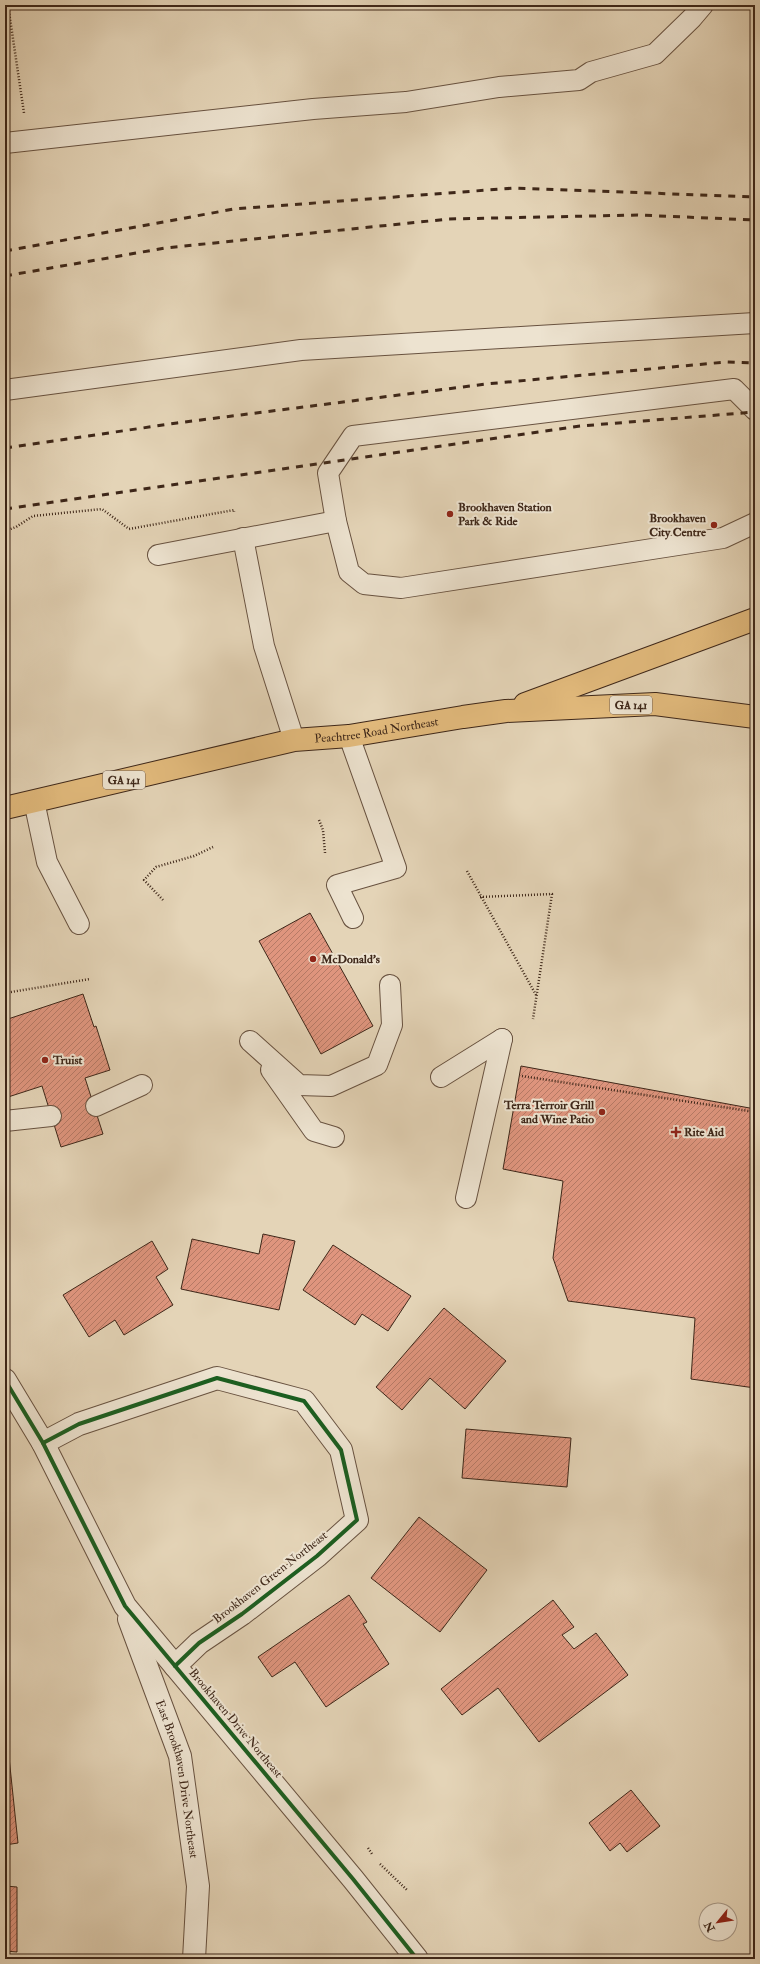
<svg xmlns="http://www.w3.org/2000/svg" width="760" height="1964" font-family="'IM FELL Double Pica',serif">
	<defs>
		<pattern id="building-hatch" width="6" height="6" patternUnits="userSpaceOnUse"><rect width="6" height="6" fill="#df957e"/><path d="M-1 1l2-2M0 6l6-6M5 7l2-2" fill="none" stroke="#b67a66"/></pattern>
	</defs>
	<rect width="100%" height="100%" fill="#e4d4b7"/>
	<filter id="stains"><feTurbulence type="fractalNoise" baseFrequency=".005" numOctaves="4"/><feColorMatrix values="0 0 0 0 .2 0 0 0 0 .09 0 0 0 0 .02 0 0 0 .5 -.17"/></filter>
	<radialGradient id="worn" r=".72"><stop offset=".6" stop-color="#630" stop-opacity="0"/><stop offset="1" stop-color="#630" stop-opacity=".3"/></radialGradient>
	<g fill="url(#building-hatch)" stroke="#3e2719">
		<polygon points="310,913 373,1026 321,1054 259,941"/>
		<polygon points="83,994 94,1027 96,1026 110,1070 85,1078 103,1134 61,1147 42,1086 5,1098 5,1020"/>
		<polygon points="521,1066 755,1109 755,1388 691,1379 695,1318 568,1301 553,1258 563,1181 503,1169"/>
		<polygon points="263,1234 295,1241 279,1310 181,1289 192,1239 259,1254"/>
		<polygon points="152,1241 168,1269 156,1277 173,1305 124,1335 115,1320 89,1337 63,1295"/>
		<polygon points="333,1245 411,1296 388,1331 362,1314 355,1325 303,1290"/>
		<polygon points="444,1308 506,1361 465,1409 430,1378 402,1410 376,1387"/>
		<polygon points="466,1429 571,1438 567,1487 462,1478"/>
		<polygon points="419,1517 487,1570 440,1632 371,1578"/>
		<polygon points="349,1595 367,1622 363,1624 389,1664 326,1707 295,1662 272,1677 258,1657"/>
		<polygon points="553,1600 574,1627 562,1635 574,1649 596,1633 628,1675 539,1742 498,1688 462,1715 441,1689"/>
		<polygon points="9,1757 18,1843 5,1845 5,1758"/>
		<polygon points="631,1790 660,1826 627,1852 620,1843 610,1851 589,1823"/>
		<polygon points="5,1886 17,1887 17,1952 5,1951"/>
	</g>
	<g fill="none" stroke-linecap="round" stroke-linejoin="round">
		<defs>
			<g id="service">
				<polyline points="5,143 313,109 406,102 499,87 579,80 591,72 655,54 692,18 703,5"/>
				<polyline points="5,390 301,350 755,323"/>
				<polyline points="755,410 734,389 353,436 328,473 336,521 349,572 364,584 401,588 723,538 755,523"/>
				<polyline points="243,538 264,646 294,740"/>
				<polyline points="158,555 336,521"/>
				<polyline points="349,736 396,868 337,885 353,918"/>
				<polyline points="34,801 47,862 79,924"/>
				<polyline points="250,1041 299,1085 331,1086 377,1065 392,1025 390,985"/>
				<polyline points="271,1070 314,1131 334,1137"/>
				<polyline points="441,1077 502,1039"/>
				<polyline points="96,1106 142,1085"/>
				<polyline points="5,1121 51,1116"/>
				<polyline points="466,1198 502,1039"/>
			</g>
			<g id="minor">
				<polyline points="5,1380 43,1443 125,1606 353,1879 417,1959"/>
				<polyline points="43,1443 79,1424 217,1378 304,1401 341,1450 357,1520 317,1556 242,1614 199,1643 175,1666"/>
				<path id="s1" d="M129,1619L180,1756L198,1886L194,1959"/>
			</g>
			<g id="trunk">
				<polyline points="525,704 755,619"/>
				<path id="s2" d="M5,808L294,740L349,736L463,717L506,711L655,704L755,717"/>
			</g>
		</defs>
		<use href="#service" stroke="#685240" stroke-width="22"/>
		<use href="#minor" stroke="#685240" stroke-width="24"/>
		<use href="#trunk" stroke="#3e2719" stroke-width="24"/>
		<g stroke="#3e2719" stroke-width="2.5" stroke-dasharray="1 2" stroke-linecap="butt">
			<polyline points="8,5 24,113"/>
			<polyline points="5,531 16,527 33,516 102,509 129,529 234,510 234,512"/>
			<polyline points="319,820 323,830 325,853"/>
			<polyline points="467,871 536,995"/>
			<polyline points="480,897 552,894 533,1019"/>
			<polyline points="163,900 144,880 156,867 194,856 213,847"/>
			<polyline points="5,993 90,979"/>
			<polyline points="522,1076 755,1112"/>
			<polyline points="368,1848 372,1854"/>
			<polyline points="380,1864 407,1890"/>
		</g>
		<use href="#service" stroke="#ede3d0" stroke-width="20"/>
		<use href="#minor" stroke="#ede3d0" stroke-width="22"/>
		<use href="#trunk" stroke="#e2ba7c" stroke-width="22"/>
		<g stroke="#3e2719" stroke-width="3" stroke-dasharray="7 7" stroke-linecap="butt">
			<polyline points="5,251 234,209 515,188 755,197"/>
			<polyline points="5,276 165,248 449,219 638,215 755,220"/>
			<polyline points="5,448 177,423 486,384 726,362 755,363"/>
			<polyline points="5,509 580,426 755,412"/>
		</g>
		<defs>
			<g id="cycleway">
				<polyline points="5,1380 43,1443 125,1606 353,1879 417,1959"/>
				<polyline points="43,1443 79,1424 217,1378 304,1401 341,1450 357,1520 317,1556 242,1614 199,1643 175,1666"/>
			</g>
		</defs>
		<use href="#cycleway" stroke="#ede3d0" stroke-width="6"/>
		<use href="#cycleway" stroke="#1b5e20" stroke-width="4"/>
	</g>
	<g fill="#8f2418" stroke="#ede3d0" stroke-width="1.5">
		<circle cx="450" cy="514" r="4"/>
		<circle cx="714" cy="525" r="4"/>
		<circle cx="313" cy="959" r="4"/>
		<circle cx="45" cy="1060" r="4"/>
		<circle cx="602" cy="1112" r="4"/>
		<path d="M674 1126h4v4h4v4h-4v4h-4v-4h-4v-4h4z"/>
	</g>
	<g text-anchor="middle" stroke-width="4" stroke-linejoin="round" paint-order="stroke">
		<g fill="#ede3d0" stroke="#725f50" stroke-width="1">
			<rect x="610" y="696" width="42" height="18" rx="3"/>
			<rect x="103" y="771" width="42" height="18" rx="3"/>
		</g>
		<g font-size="11" font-weight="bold" fill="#3e2719">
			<text x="631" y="709">GA 141</text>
			<text x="124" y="784">GA 141</text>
		</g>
		<g font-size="12" font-weight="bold" fill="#3e2719" stroke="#ede3d0" text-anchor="start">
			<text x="458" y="511">Brookhaven Station<tspan x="458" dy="14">Park &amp; Ride</tspan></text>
			<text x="706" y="522" text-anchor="end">Brookhaven<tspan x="706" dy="14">City Centre</tspan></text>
			<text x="321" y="963">McDonald's</text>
			<text x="53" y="1064">Truist</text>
			<text x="594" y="1109" text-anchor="end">Terra Terroir Grill<tspan x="594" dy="14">and Wine Patio</tspan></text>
			<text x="684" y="1136">Rite Aid</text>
		</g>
		<g font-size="12" fill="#3e2719" stroke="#ede3d0">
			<text dy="4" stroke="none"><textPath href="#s2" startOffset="380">Peachtree Road Northeast</textPath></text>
			<text transform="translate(270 1577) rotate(-38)" y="4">Brookhaven Green Northeast</text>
			<text transform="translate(236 1723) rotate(50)" y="4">Brookhaven Drive Northeast</text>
			<text dy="4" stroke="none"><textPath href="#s1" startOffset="168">East Brookhaven Drive Northeast</textPath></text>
		</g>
	</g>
	<rect width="760" height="1964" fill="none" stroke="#e4d4b7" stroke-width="20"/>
	<rect x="6" y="6" width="748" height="1952" fill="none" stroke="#3e2719" stroke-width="2"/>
	<rect x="10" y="10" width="740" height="1944" fill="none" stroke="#3e2719"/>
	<g transform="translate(718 1922) rotate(240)"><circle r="19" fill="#ede3d0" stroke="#a79887"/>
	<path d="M0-3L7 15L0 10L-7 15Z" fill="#8f2418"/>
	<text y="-6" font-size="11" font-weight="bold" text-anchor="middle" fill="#3e2719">N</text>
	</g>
	<rect width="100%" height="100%" filter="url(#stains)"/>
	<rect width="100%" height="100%" fill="url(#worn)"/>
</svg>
